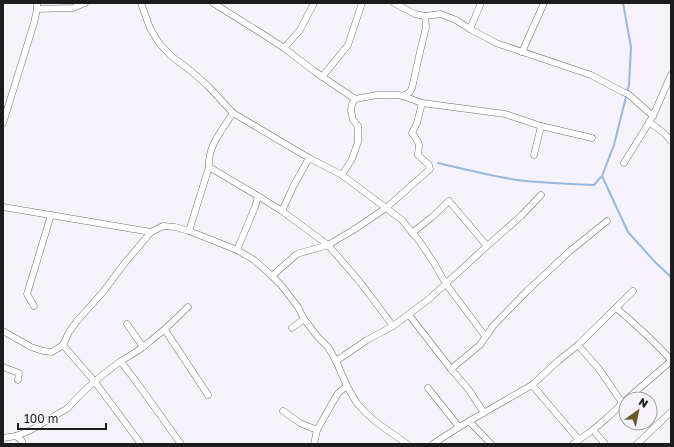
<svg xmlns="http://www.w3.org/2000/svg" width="674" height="447" font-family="'Golos Text',sans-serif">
	<rect width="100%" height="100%" fill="#f6f2f9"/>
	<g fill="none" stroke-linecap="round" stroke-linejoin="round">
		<g stroke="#97b9df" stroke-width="2">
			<polyline points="623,3 631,47 629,85 614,145 602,176 628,232 655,262 671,277"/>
			<path d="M438,163C464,169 491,176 517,180C542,183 568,184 594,185L601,177"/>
		</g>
		<defs>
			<g id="minor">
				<polyline points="141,3 150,28 159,43 171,56 191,71 208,86 233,113 309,158 342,175 402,220 420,242 434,263 446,284 485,336"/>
				<polyline points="213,3 258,31 284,48 314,71 355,99 377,95 398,95 403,96 422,103 505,114 541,126 592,138"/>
				<polyline points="394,3 415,14 425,16 441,14 456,20 470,29 496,43 591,75 623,92 628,94 653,116"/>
				<polyline points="37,9 73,8 85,3"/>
				<polyline points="470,29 481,3"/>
				<polyline points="284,48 300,30 314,3"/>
				<polyline points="522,52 544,3"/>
				<polyline points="322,77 348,45 362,3"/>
				<polyline points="403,96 410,92 412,88 420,52 426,27 425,16"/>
				<polyline points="649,122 664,133 671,141"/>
				<polyline points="3,123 34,23 37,9 37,3"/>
				<polyline points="534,155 541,126"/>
				<polyline points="624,163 653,116 671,75"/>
				<polyline points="209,167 258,196 282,211 328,245 360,282 393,326"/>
				<polyline points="342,175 352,159 358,142 358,126 353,120 351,110 352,104 355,99"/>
				<polyline points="3,207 151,232"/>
				<polyline points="282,211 293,187 309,158"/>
				<path d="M189,231L209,167C207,147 223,129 233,113"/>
				<polyline points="412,233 432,217 449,201 487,246"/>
				<polyline points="237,250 255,207 258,196"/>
				<path d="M272,276L297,254L328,245L355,229L386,208L430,169L429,165L418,155C418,152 419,148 419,145C418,140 414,136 412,133L417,123L422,103"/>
				<polyline points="34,306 27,294 51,215"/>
				<path d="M616,308C635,324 654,341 671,360"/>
				<polyline points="409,315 451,369 469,390 484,413"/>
				<polyline points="127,324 143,347"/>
				<polyline points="292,328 304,319"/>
				<polyline points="165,330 208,395"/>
				<polyline points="3,331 31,347 43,351 52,352 63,345 69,332 77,321 103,292 124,264 151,232 163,226 175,227 189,231 237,250 254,260 272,276 281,285 298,307 304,319 317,336 328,347 336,361 347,386 356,402 365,412 376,422 407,444"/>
				<polyline points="63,345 95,382 141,444"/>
				<polyline points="578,345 599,369 621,401 621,404"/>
				<polyline points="336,361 367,340 393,326 429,299 487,246 521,216 541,195"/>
				<path d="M121,362C142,388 161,417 181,444"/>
				<polyline points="3,367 19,373 18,380"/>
				<polyline points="451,369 480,345 493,326 527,291 570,251 607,221"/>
				<polyline points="532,385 579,440"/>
				<polyline points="428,388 459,427"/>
				<polyline points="627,399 671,361"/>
				<polyline points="283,411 300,423 317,430"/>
				<polyline points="469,421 491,444"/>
				<polyline points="593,430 605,444"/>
				<polyline points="16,436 22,441 22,444"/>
				<path d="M3,438L16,436L31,430L68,408C82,391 103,374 121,361C129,356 137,352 144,346C160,334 174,321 188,307"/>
				<polyline points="314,444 317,430 338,393 347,386"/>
				<polyline points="433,444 459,427 532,385 558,361 578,345 633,291"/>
				<polyline points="573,444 593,430 608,417 626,400"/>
				<polyline points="637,444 671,412"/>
			</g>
		</defs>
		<use href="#minor" stroke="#716e74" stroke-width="7"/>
		<use href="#minor" stroke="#fff" stroke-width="6"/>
	</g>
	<rect width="674" height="447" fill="none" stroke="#1c1b1d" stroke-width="8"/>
	<g transform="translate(638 411) rotate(33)"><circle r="19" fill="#f6f2f9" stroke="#9f9ca1"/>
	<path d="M0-3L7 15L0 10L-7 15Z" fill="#6a5c29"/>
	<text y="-6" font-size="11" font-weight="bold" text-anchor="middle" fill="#1c1b1d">N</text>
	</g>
	<path d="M18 423v6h88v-6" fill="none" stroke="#1c1b1d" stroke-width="2"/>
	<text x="24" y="423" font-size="12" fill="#1c1b1d" stroke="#f6f2f9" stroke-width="3" paint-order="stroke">100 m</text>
</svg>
